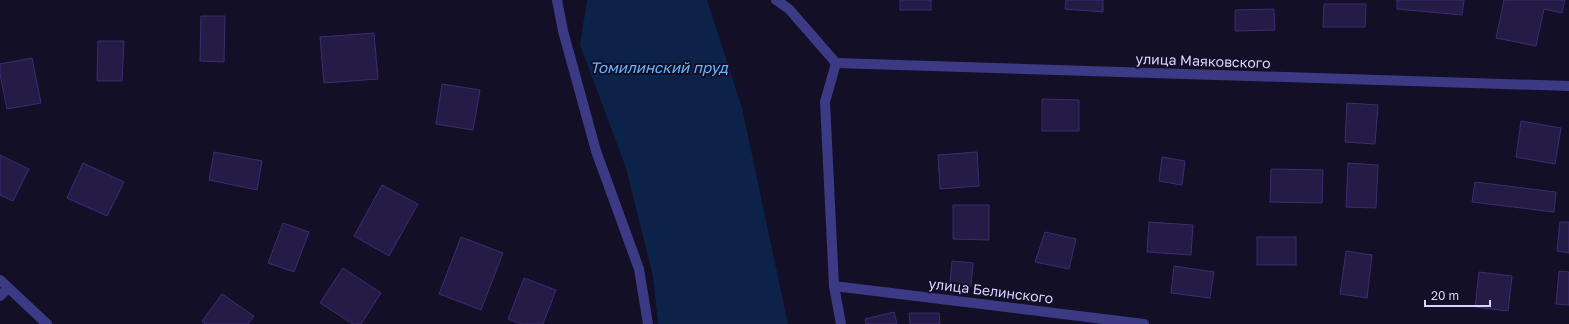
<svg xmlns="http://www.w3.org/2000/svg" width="1569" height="324" font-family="'Golos Text',sans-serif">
	<rect width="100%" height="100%" fill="#130f26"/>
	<polygon fill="#0c2248" points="587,0 707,0 742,108 788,324 658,324 653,276 626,168 580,45"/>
	<g fill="#241b47" stroke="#3b2d73">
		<rect x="900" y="0" width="31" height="10"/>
		<polygon points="1066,0 1103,0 1103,12 1065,9"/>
		<polygon points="1397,0 1464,0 1462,15 1397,9"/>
		<polygon points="1504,0 1565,0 1562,13 1544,9 1536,46 1496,38"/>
		<polygon points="1324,4 1366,4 1365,27 1323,27"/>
		<polygon points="1274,9 1275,30 1235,31 1235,10"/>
		<polygon points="201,16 225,16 224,62 200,61"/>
		<polygon points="374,33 378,79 324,83 320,37"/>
		<polygon points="98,41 124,41 122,81 97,81"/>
		<polygon points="32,58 41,103 7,109 0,74 0,64"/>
		<polygon points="442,84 480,90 473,130 436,124"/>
		<polygon points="1042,99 1079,100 1079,131 1042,131"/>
		<polygon points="1347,103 1378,105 1375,144 1345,142"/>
		<polygon points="1521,121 1561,128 1555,164 1516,157"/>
		<polygon points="214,152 262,161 257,190 209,180"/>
		<polygon points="977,152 979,186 940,189 938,155"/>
		<polygon points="0,155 29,169 13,201 0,195"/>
		<polygon points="1162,157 1185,161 1182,185 1159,181"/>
		<polygon points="83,163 124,182 107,216 67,198"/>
		<polygon points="1348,163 1378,165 1376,208 1346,207"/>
		<polygon points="1271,169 1323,170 1322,203 1270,202"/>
		<polygon points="1475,182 1556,192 1554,212 1472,202"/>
		<polygon points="382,185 418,204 389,256 354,236"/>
		<polygon points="953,205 989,205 989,240 953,239"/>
		<polygon points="1149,222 1193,225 1191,255 1147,252"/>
		<polygon points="1560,222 1569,222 1569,253 1557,251"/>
		<polygon points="283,223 309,232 294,272 268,263"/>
		<polygon points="1045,232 1076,239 1069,269 1035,262"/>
		<polygon points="461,237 503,253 481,310 439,294"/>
		<rect x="1257" y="237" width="39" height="28"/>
		<polygon points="1346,251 1372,255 1367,298 1340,294"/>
		<polygon points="952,261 973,263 971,286 950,284"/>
		<polygon points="1174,266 1214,272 1210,298 1171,293"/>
		<polygon points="343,268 381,293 361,324 353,324 320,303"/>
		<polygon points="1559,271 1569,272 1569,305 1556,304"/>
		<polygon points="1479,272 1512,276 1508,311 1475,307"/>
		<polygon points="524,278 556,290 543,324 521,324 508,319"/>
		<polygon points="222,294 254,316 248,324 205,324 202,321"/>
		<polygon points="894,312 897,324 866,324 865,319"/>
		<polygon points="909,313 939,313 940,324 910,324"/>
	</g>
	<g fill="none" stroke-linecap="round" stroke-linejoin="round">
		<g stroke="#3d3a85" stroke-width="10">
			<polyline points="557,0 563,31 596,151 639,269 648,324"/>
			<polyline points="776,0 789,9 836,63"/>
			<polyline points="836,63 1569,86"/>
			<polyline points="836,63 825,102 834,286 841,324"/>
			<polyline points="834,286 1144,324"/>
			<polyline points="0,296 8,288"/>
		</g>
		<polyline stroke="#3d3a85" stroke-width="10" points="0,280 47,324"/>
	</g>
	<g text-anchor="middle" stroke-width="4" stroke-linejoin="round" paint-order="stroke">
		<g font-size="14" fill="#d9d4ff" stroke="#130f26">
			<text transform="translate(1203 61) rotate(2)" y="5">улица Маяковского</text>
			<text transform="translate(991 291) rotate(7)" y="5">улица Белинского</text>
		</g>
		<g font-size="15" font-style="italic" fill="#62b6ff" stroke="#130f26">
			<text x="659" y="73">Томилинский пруд</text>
		</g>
	</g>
	<path d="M1425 300v6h65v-6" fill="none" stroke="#d9d4ff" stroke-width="2"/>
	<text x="1431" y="300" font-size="12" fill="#d9d4ff" stroke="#130f26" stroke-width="3" paint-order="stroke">20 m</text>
</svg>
